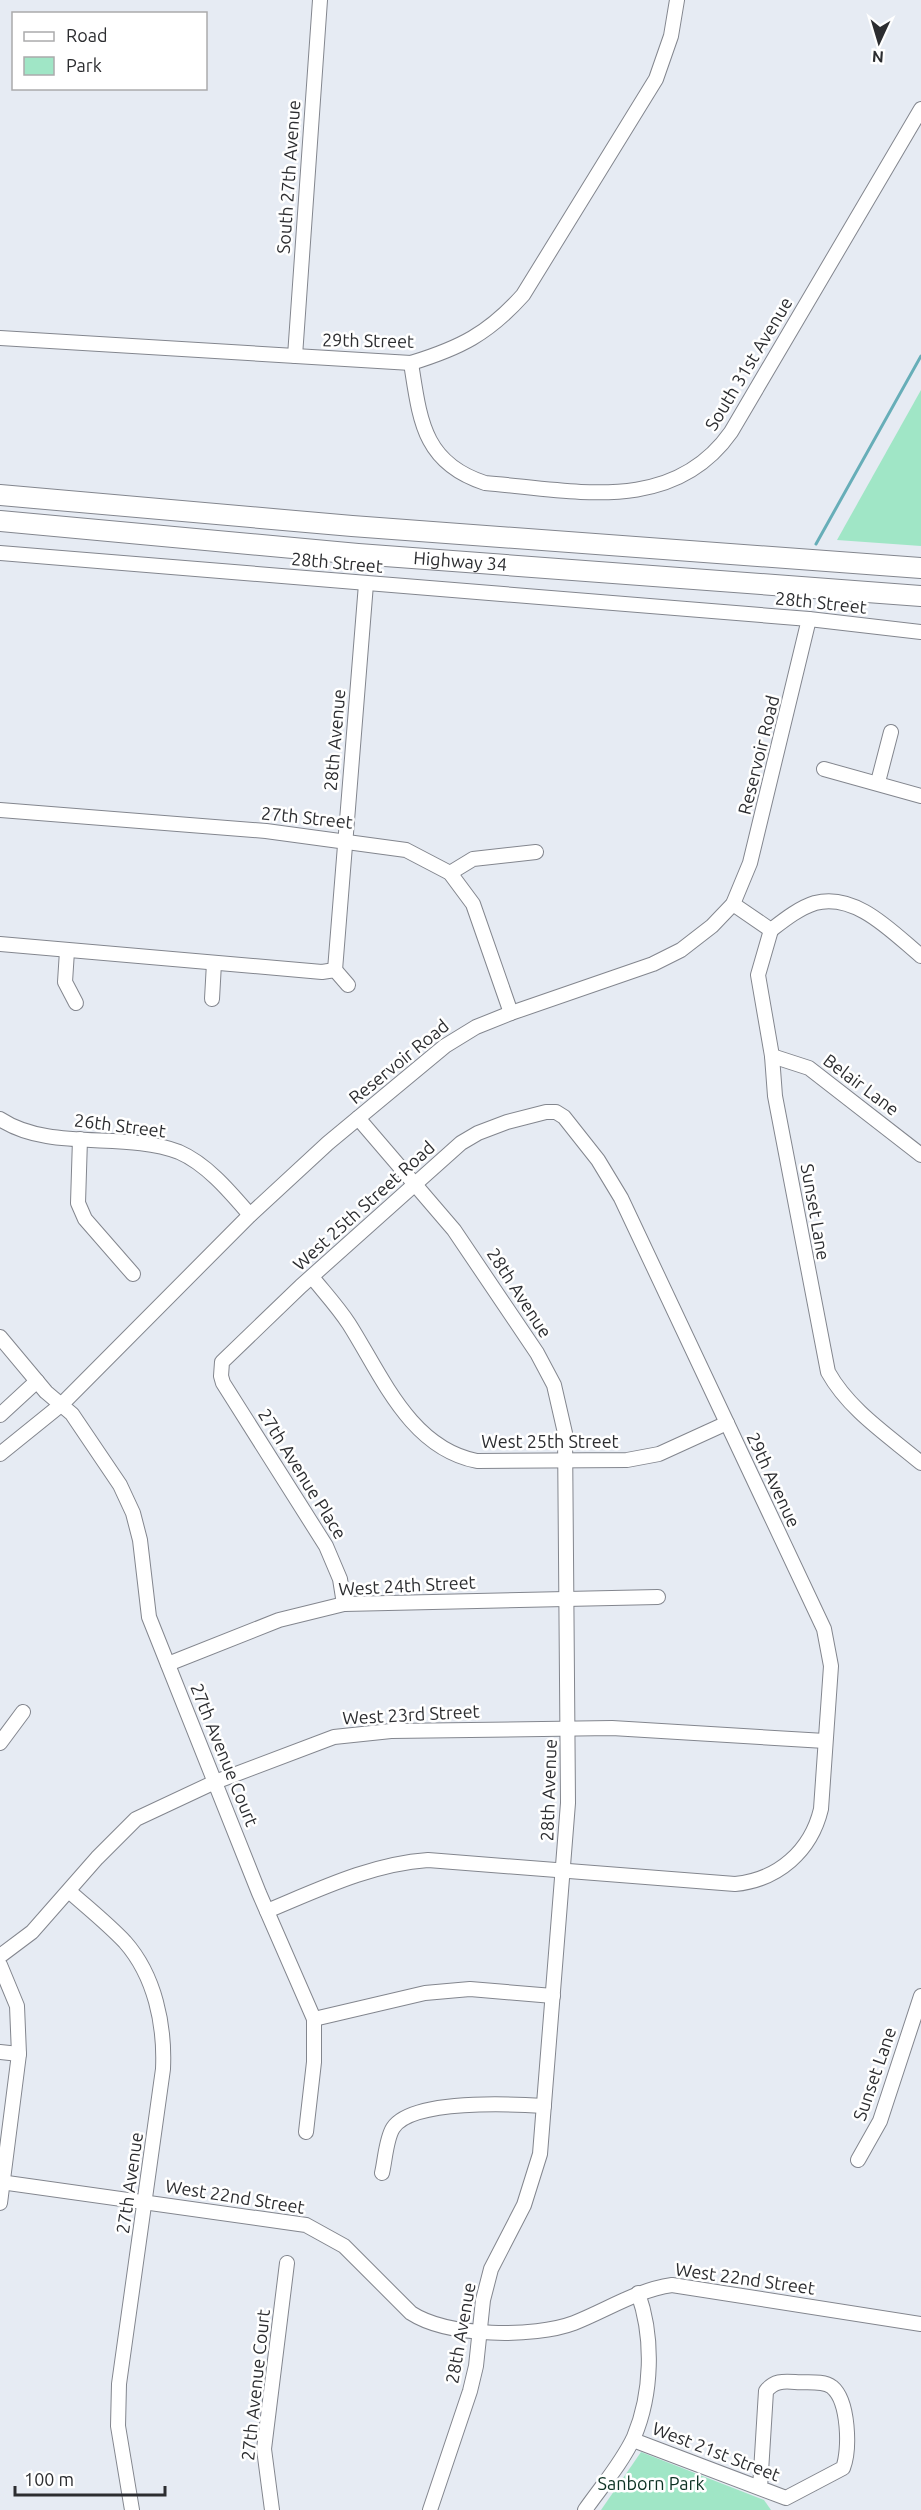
<svg xmlns="http://www.w3.org/2000/svg" width="921" height="2510" font-family="Ubuntu,sans-serif">
	<rect width="100%" height="100%" fill="#e6ebf3"/>
	<g fill="#a0e6c6">
		<polygon points="921,390 921,546 837,540"/>
		<polygon points="641,2452 764,2500 771,2510 601,2510"/>
	</g>
	<g fill="none" stroke-linecap="round" stroke-linejoin="round">
		<polyline stroke="#67aeb8" stroke-width="3" points="816,544 921,356"/>
		<defs>
			<g id="minor">
				<path d="M0,338L411,363C460,348 488,334 523,295L656,79L671,36L677,0"/>
				<polyline points="295,356 320,0"/>
				<path d="M411,363C420,420 423,463 485,483C572,490 672,516 731,432L921,109"/>
				<polyline points="0,553 809,619 921,632"/>
				<polyline points="824,769 921,796"/>
				<polyline points="878,782 891,732"/>
				<polyline points="0,810 266,831 406,850 450,873 473,904 511,1013"/>
				<polyline points="450,873 473,859 536,852"/>
				<path d="M733,904L771,930C784,920 799,908 815,903C856,892 893,933 921,956"/>
				<path d="M771,930L758,975L772,1056L775,1096L828,1372C849,1410 889,1436 921,1463"/>
				<polyline points="0,944 322,972 335,970 348,985"/>
				<polyline points="67,951 65,982 76,1003"/>
				<polyline points="335,970 366,584"/>
				<polyline points="212,999 214,963"/>
				<polyline points="772,1056 809,1068 921,1155"/>
				<polyline points="358,1118 454,1230 537,1353 554,1385 565,1433 568,1803 540,2154 524,2205 491,2269 483,2300 476,2366 470,2391 430,2510"/>
				<path d="M0,1119C50,1152 125,1131 179,1152C207,1164 231,1193 250,1215"/>
				<polyline points="80,1139 78,1203 85,1219 133,1274"/>
				<path d="M312,1277C324,1292 338,1307 349,1324C382,1376 410,1448 477,1461L627,1460L659,1454L727,1423"/>
				<polyline points="0,1337 46,1392 72,1414 120,1485 133,1513 140,1540 149,1617 259,1893 314,2019 314,2062 306,2132"/>
				<polyline points="0,1415 37,1381"/>
				<polyline points="0,1454 62,1404 250,1215 328,1143 445,1046 476,1027 511,1013 653,964 681,950 712,926 733,904 750,863 809,619"/>
				<polyline points="168,1664 279,1620 344,1604 658,1597"/>
				<polyline points="0,1743 23,1712"/>
				<path d="M70,1892C88,1908 108,1924 125,1942C155,1976 165,2025 163,2069L119,2384L118,2426L132,2510"/>
				<path d="M267,1911C320,1889 371,1864 428,1860L735,1884C778,1880 811,1851 821,1809L831,1666L824,1629L621,1198L598,1160L564,1117L556,1112H546L507,1122L478,1133L461,1143L301,1286L222,1362L221,1376L223,1383L326,1546L340,1579L344,1604"/>
				<polyline points="0,1956 32,1932 97,1858 136,1819 215,1782 334,1737 391,1731 612,1728 825,1741"/>
				<polyline points="0,1965 17,2006 19,2054 0,2203"/>
				<polyline points="314,2019 425,1993 470,1989 553,1996"/>
				<polyline points="0,2052 19,2054"/>
				<polyline points="858,2160 880,2121 921,1996"/>
				<path d="M382,2173C385,2161 386,2139 393,2128C412,2099 512,2104 544,2106"/>
				<path d="M0,2182L306,2225L344,2246L411,2313C448,2337 534,2338 574,2323C607,2310 637,2290 672,2285L921,2324"/>
				<path d="M633,2440L786,2498L843,2468C850,2450 849,2401 832,2387C823,2380 806,2383 795,2382C783,2381 774,2381 766,2391L760,2488"/>
				<polyline points="272,2510 264,2449 287,2263"/>
				<path d="M585,2510C601,2487 622,2463 634,2437C652,2394 654,2338 638,2293"/>
			</g>
			<g id="highway">
				<polyline points="0,495 352,526 921,568"/>
				<path id="s1" d="M0,521L358,554L921,596"/>
			</g>
		</defs>
		<use href="#minor" stroke="#83868e" stroke-width="16"/>
		<use href="#highway" stroke="#83868e" stroke-width="22"/>
		<use href="#minor" stroke="#fff" stroke-width="14"/>
		<use href="#highway" stroke="#fff" stroke-width="20"/>
	</g>
	<g text-anchor="middle" stroke-width="5" stroke-linejoin="round" paint-order="stroke">
		<g font-size="18" fill="#2c2d30" stroke="#fff">
			<text transform="translate(289 177) rotate(-86)" y="6">South 27th Avenue</text>
			<text transform="translate(368 341) rotate(1)" y="6">29th Street</text>
			<text transform="translate(749 364) rotate(-59)" y="6">South 31st Avenue</text>
			<text dy="6" stroke="none"><textPath href="#s1" startOffset="462">Highway 34</textPath></text>
			<text transform="translate(337 563) rotate(5)" y="6">28th Street</text>
			<text transform="translate(821 603) rotate(6)" y="6">28th Street</text>
			<text transform="translate(335 740) rotate(-85)" y="6">28th Avenue</text>
			<text transform="translate(759 755) rotate(-76)" y="6">Reservoir Road</text>
			<text transform="translate(307 818) rotate(6)" y="6">27th Street</text>
			<text transform="translate(399 1062) rotate(-39)" y="6">Reservoir Road</text>
			<text transform="translate(861 1085) rotate(37)" y="6">Belair Lane</text>
			<text transform="translate(120 1126) rotate(7)" y="6">26th Street</text>
			<text transform="translate(364 1206) rotate(-42)" y="6">West 25th Street Road</text>
			<text transform="translate(815 1212) rotate(80)" y="6">Sunset Lane</text>
			<text transform="translate(519 1293) rotate(57)" y="6">28th Avenue</text>
			<text x="550" y="1448">West 25th Street</text>
			<text transform="translate(302 1474) rotate(58)" y="6">27th Avenue Place</text>
			<text transform="translate(773 1480) rotate(65)" y="6">29th Avenue</text>
			<text transform="translate(407 1586) rotate(-3)" y="6">West 24th Street</text>
			<text transform="translate(411 1715) rotate(-3)" y="6">West 23rd Street</text>
			<text transform="translate(224 1755) rotate(68)" y="6">27th Avenue Court</text>
			<text transform="translate(549 1790) rotate(-88)" y="6">28th Avenue</text>
			<text transform="translate(875 2074) rotate(-71)" y="6">Sunset Lane</text>
			<text transform="translate(130 2183) rotate(-82)" y="6">27th Avenue</text>
			<text transform="translate(235 2197) rotate(9)" y="6">West 22nd Street</text>
			<text transform="translate(745 2279) rotate(8)" y="6">West 22nd Street</text>
			<text transform="translate(461 2333) rotate(-80)" y="6">28th Avenue</text>
			<text transform="translate(256 2385) rotate(-84)" y="6">27th Avenue Court</text>
			<text transform="translate(716 2452) rotate(21)" y="6">West 21st Street</text>
		</g>
		<g font-size="18" fill="#0c3223" stroke="#fff">
			<text x="651" y="2490">Sanborn Park</text>
		</g>
	</g>
	<rect x="12" y="12" width="195" height="78" fill="#ffffff" stroke="#ababac" stroke-width="1.5"/>
	<rect x="24" y="32" width="30" height="9" fill="#ffffff" stroke="#ababac" stroke-width="1.5"/>
	<text x="66" y="42" font-size="18" fill="#2c2d30">Road</text>
	<rect x="24" y="57" width="30" height="18" fill="#a0e6c6" stroke="#ababac" stroke-width="1.5"/>
	<text x="66" y="72" font-size="18" fill="#2c2d30">Park</text>
	<g transform="translate(879 42) rotate(184)" stroke="#ffffff" stroke-width="4.5" paint-order="stroke">
	<path d="M0-4.5L10 22L0 15L-10 22Z" fill="#2c2d30"/>
	<text y="-9" font-size="16" font-weight="bold" text-anchor="middle" fill="#2c2d30">N</text>
	</g>
	<path d="M15 2486v9h150v-9" fill="none" stroke="#2c2d30" stroke-width="3"/>
	<text x="24" y="2486" font-size="18" fill="#2c2d30" stroke="#ffffff" stroke-width="4.5" paint-order="stroke">100 m</text>
</svg>
